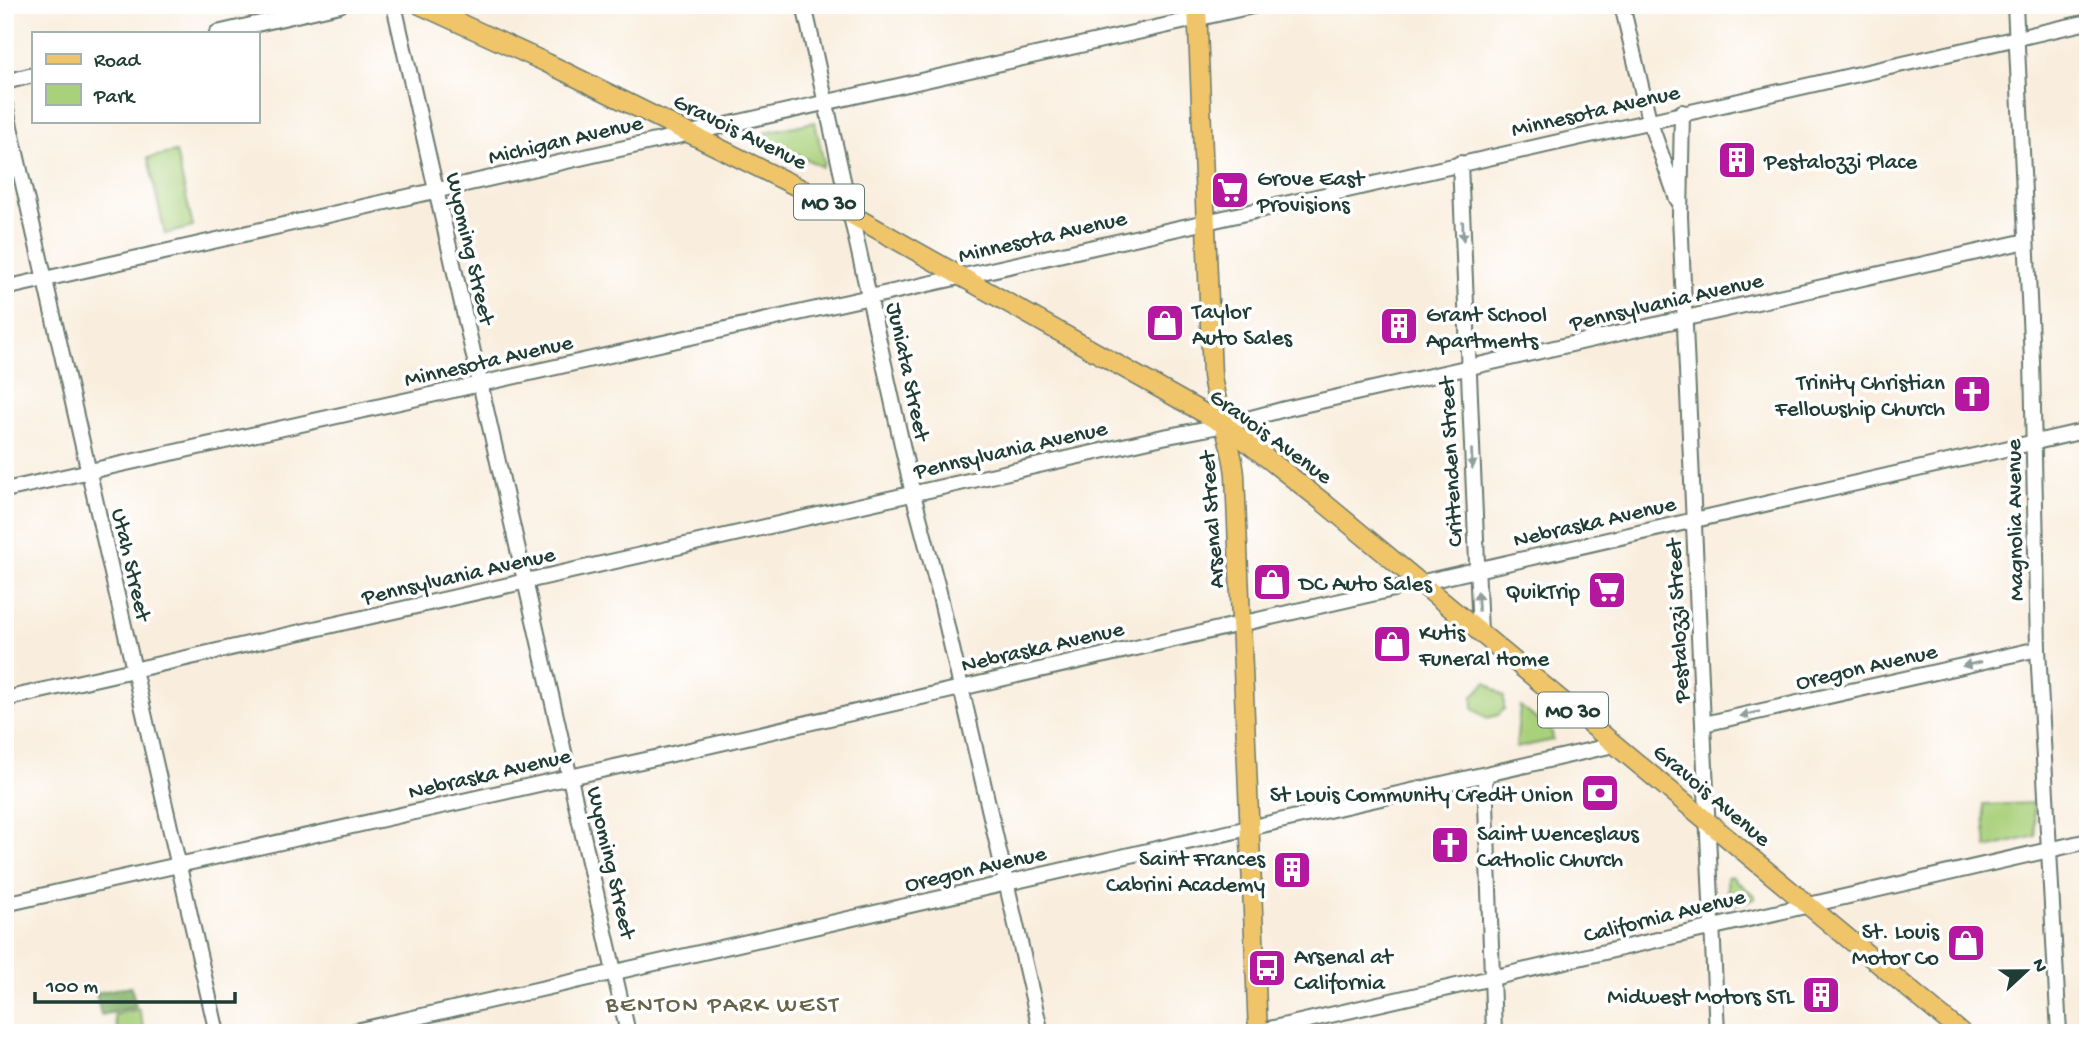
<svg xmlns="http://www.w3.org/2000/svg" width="2093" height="1038" font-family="'Gochi Hand',sans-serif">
	<rect width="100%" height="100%" fill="#fff"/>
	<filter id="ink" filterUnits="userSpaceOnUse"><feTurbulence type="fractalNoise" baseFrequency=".0143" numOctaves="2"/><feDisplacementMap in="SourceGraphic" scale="14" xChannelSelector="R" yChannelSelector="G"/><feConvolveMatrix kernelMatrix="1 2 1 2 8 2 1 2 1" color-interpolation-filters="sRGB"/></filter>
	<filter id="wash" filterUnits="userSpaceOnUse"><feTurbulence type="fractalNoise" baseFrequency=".00686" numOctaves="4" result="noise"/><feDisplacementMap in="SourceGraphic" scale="28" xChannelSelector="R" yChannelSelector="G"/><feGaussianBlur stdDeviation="1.57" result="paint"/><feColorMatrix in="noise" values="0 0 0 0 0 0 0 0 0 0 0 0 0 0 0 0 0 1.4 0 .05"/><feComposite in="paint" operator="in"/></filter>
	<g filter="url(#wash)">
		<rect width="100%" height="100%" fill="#f9eede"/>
		<g fill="#a9d07a" stroke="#648657" stroke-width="2">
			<polygon points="815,122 824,163 822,167 763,138 763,136 766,132"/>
			<polygon points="176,152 193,227 165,234 148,158"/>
			<polygon points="1486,682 1504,697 1504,709 1498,715 1487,718 1473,709 1473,696"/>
			<polygon points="1520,706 1552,732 1553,740 1516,748"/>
			<polygon points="2033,803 2036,836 1987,848 1983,805"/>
			<polygon points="1731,876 1755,896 1755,899 1728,906 1727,877"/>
			<polygon points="139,1009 145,1033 118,1033 114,1015"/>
		</g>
		<polygon fill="#86b26a" stroke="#52784f" stroke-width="2" points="131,986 136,1007 101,1015 96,993"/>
	</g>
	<g filter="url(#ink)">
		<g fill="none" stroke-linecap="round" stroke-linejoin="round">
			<defs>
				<g id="minor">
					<polyline points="394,5 628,1033"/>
					<polyline points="804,5 913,494 939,592 1041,1033"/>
					<polyline points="1622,5 1649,120 1677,199"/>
					<polyline points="2015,5 2032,360 2038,649 2059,1033"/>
					<polyline points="217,33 340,5"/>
					<polyline points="5,82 33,75"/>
					<polyline points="5,105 217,1033"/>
					<polyline points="1682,112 1680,216 1717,1033"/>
					<polyline points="1460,163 1480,633"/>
					<polyline points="5,288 1257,5"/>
					<polyline points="5,490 1206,222 2088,22"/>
					<polyline points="5,699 1163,437 1225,425 1285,409 2026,241"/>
					<polyline points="1704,724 2038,649"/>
					<polyline points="1485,775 1494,1033"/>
					<polyline points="5,904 668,755 2088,430"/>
					<polyline points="347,1033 1614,745"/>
					<path d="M1252,1033C1531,970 1809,904 2088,841"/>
				</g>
				<g id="major">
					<polyline points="420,5 547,63 834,205 1225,425 1323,502 1962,1033"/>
					<path d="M1197,5L1212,375C1216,409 1232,441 1235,475L1258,1033"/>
				</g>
			</defs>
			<use href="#minor" stroke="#6b7b70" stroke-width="18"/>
			<use href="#major" stroke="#6b7b70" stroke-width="21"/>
			<use href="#minor" stroke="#fff" stroke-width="14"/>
			<use href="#major" stroke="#f0c469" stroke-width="18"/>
		</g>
		<defs><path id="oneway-solid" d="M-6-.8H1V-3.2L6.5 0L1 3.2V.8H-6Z" transform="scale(1.75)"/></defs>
		<g fill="#8f9e9a">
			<use href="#oneway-solid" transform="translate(1463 231) rotate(88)"/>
			<use href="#oneway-solid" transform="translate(1472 459) rotate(87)"/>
			<use href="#oneway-solid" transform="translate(1478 601) rotate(-93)"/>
			<use href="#oneway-solid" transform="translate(1972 664) rotate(167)"/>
			<use href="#oneway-solid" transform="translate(1750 714) rotate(167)"/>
		</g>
	</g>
	<defs>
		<symbol id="building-square" viewBox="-11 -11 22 22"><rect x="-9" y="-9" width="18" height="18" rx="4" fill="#b5179e" stroke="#fff"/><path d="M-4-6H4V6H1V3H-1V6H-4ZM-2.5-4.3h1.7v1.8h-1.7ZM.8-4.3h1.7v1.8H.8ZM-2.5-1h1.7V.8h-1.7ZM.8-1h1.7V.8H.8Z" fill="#fff"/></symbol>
		<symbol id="supermarket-square" viewBox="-11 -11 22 22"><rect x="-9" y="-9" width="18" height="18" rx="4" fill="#b5179e" stroke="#fff"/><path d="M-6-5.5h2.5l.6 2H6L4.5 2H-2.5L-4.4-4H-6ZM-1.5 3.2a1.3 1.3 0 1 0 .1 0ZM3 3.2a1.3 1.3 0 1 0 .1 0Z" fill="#fff"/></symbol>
		<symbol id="shop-square" viewBox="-11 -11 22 22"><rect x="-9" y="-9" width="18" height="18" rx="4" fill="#b5179e" stroke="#fff"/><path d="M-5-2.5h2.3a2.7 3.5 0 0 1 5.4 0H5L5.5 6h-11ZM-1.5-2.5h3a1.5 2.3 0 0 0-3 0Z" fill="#fff"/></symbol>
		<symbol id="church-square" viewBox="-11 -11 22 22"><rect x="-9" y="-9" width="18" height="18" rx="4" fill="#b5179e" stroke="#fff"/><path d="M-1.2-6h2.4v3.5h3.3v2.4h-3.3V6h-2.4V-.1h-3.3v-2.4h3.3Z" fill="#fff"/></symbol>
		<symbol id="bank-square" viewBox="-11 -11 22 22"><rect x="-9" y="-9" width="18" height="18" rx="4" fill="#b5179e" stroke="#fff"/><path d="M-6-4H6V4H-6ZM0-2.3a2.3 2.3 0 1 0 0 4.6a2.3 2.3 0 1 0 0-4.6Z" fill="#fff"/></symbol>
		<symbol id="bus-square" viewBox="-11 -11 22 22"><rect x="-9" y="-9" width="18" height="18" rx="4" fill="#b5179e" stroke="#fff"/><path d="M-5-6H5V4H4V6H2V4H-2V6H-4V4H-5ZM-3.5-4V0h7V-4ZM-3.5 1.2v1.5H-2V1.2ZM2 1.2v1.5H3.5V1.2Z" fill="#fff"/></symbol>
	</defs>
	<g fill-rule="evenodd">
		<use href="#building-square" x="1715" y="138" width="44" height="44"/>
		<use href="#supermarket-square" x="1208" y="168" width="44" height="44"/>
		<use href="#shop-square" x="1143" y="301" width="44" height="44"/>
		<use href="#building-square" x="1377" y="304" width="44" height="44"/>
		<use href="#church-square" x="1950" y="372" width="44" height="44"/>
		<use href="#shop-square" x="1250" y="560" width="44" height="44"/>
		<use href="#supermarket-square" x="1585" y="568" width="44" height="44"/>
		<use href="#shop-square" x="1370" y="622" width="44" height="44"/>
		<use href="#bank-square" x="1578" y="771" width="44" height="44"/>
		<use href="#church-square" x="1428" y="823" width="44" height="44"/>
		<use href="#building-square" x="1270" y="848" width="44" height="44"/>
		<use href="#shop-square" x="1944" y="921" width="44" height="44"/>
		<use href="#bus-square" x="1245" y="946" width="44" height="44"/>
		<use href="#building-square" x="1799" y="973" width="44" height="44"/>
	</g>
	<g text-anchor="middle" stroke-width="7" stroke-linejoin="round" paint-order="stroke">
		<g fill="#fff" stroke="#627771" stroke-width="2">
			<rect x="794" y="184.5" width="70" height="35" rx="5"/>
			<rect x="1538" y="692.5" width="70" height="35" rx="5"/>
		</g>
		<g font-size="21" font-weight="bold" fill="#1f3d34">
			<text x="829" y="209">MO 30</text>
			<text x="1573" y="717">MO 30</text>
		</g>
		<g font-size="23" fill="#1f3d34" stroke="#fff">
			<text transform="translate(1595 109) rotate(-13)" y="8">Minnesota Avenue</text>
			<text transform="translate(741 130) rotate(26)" y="8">Gravois Avenue</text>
			<text transform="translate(565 138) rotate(-13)" y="8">Michigan Avenue</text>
			<text transform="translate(1042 235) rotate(-13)" y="8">Minnesota Avenue</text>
			<text transform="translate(472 248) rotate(77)" y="8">Wyoming Street</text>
			<text transform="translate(1666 300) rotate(-13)" y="8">Pennsylvania Avenue</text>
			<text transform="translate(488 359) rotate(-13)" y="8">Minnesota Avenue</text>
			<text transform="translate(910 371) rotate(78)" y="8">Juniata Street</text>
			<text transform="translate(1272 435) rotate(36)" y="8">Gravois Avenue</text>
			<text transform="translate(1010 448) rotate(-13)" y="8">Pennsylvania Avenue</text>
			<text transform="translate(1449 462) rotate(-93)" y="8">Crittenden Street</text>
			<text transform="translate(1210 520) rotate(-94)" y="8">Arsenal Street</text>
			<text transform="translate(1594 520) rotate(-13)" y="8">Nebraska Avenue</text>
			<text transform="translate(2013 520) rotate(-91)" y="8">Magnolia Avenue</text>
			<text transform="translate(133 564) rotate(77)" y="8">Utah Street</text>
			<text transform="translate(458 574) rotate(-13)" y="8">Pennsylvania Avenue</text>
			<text transform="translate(1676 621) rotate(-93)" y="8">Pestalozzi Street</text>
			<text transform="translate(1042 645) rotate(-13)" y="8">Nebraska Avenue</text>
			<text transform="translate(1866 665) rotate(-13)" y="8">Oregon Avenue</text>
			<text transform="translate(489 772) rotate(-13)" y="8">Nebraska Avenue</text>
			<text transform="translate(1713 794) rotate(40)" y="8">Gravois Avenue</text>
			<text transform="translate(613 862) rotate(77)" y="8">Wyoming Street</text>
			<text transform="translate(975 867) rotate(-13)" y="8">Oregon Avenue</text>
			<text transform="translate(1664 914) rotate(-14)" y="8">California Avenue</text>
		</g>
		<g font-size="23" fill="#1f3d34" stroke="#fff" text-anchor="start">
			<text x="1764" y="168">Pestalozzi Place</text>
			<text x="1257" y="185">Grove East<tspan x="1257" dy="26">Provisions</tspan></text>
			<text x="1192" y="318">Taylor<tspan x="1192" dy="26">Auto Sales</tspan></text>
			<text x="1426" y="321">Grant School<tspan x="1426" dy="26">Apartments</tspan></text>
			<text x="1945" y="389" text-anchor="end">Trinity Christian<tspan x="1945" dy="26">Fellowship Church</tspan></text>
			<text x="1299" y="590">DC Auto Sales</text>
			<text x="1580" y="598" text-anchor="end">QuikTrip</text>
			<text x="1419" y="639">Kutis<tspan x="1419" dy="26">Funeral Home</tspan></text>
			<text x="1573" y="801" text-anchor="end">St Louis Community Credit Union</text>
			<text x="1477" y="840">Saint Wenceslaus<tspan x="1477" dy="26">Catholic Church</tspan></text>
			<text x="1265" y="865" text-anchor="end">Saint Frances<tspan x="1265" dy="26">Cabrini Academy</tspan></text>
			<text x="1939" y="938" text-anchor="end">St. Louis<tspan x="1939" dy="26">Motor Co</tspan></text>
			<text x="1294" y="963">Arsenal at<tspan x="1294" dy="26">California</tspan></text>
			<text x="1794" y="1003" text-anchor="end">Midwest Motors STL</text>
		</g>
		<g font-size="24" letter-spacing="2" fill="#676549" stroke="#fff">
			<text x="723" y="1011">BENTON PARK WEST</text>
		</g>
	</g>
	<rect width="2093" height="1038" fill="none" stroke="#fff" stroke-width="28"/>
	<rect x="32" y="32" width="228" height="91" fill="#ffffff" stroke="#a5b1ae" stroke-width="2"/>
	<rect x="46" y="54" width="35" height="10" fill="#f0c469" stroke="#a5b1ae" stroke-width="2"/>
	<text x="94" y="66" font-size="21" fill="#1f3d34">Road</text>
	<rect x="46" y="84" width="35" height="21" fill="#a9d07a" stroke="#a5b1ae" stroke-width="2"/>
	<text x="94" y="102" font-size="21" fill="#1f3d34">Park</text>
	<g transform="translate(2026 971) rotate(68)" stroke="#ffffff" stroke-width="5" paint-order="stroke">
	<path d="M0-5L12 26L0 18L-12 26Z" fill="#1f3d34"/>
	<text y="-10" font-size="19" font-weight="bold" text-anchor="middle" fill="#1f3d34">N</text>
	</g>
	<path d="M35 992v10h200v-10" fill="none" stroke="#1f3d34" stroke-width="3.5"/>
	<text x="46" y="992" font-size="21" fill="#1f3d34" stroke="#ffffff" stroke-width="5" paint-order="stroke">100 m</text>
</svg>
